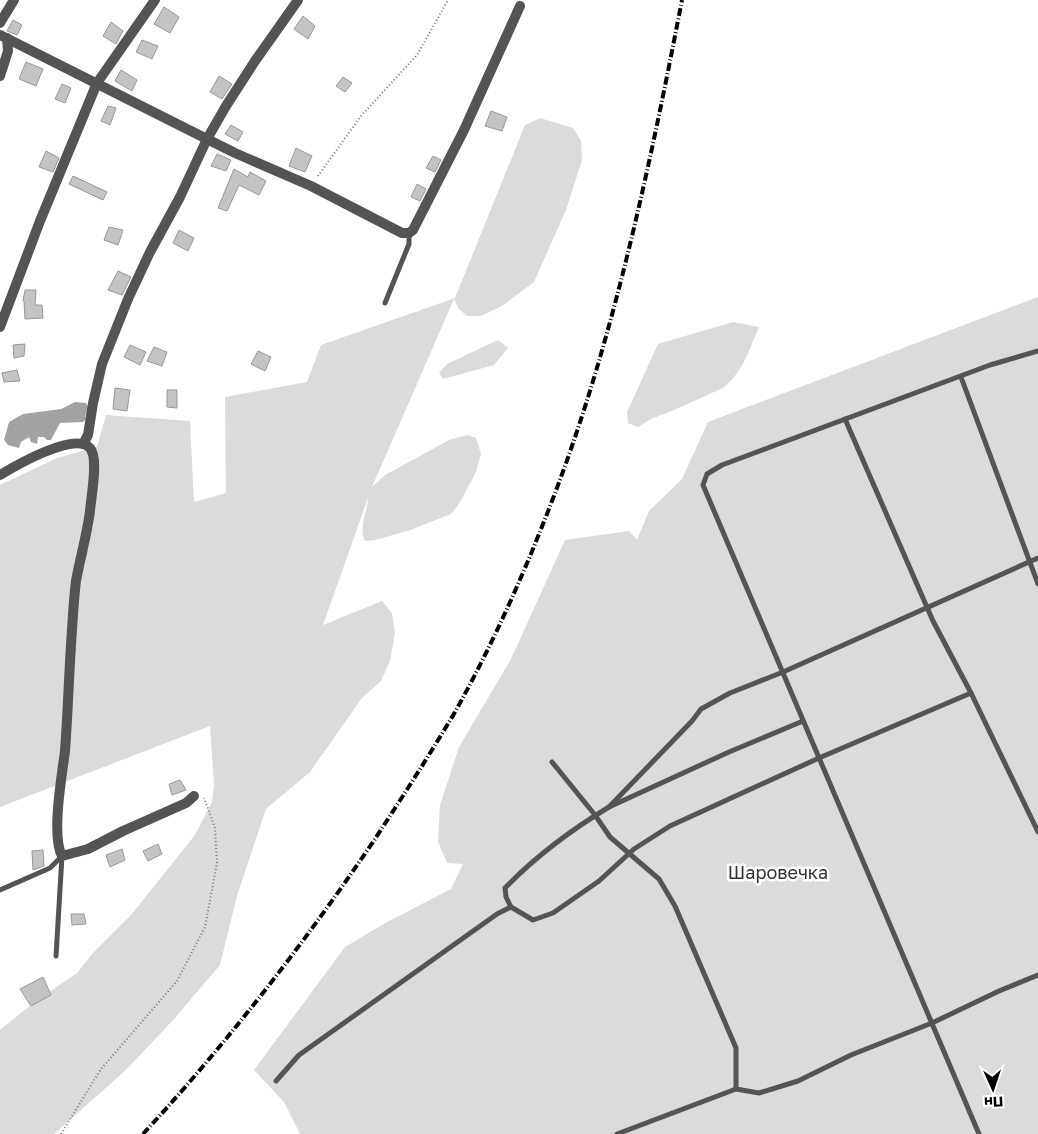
<svg xmlns="http://www.w3.org/2000/svg" width="1038" height="1134" font-family="'Golos Text',sans-serif">
	<rect width="100%" height="100%" fill="#fff"/>
	<g fill="#dbdbdb">
		<path d="M540,118L573,128L581,141L582,160L566,210L534,282L502,306L481,316H467L459,309L454,299L372,487L385,475L451,439L468,435L476,438L481,454L476,472L459,504L451,514L410,530L376,540L365,541C358,527 368,511 368,498L323,625L382,601L392,613L395,633L390,661L381,681L362,698L310,772L266,809L237,896L220,965L174,1019L127,1069L54,1134H0V1030L32,1004L77,973L93,953L131,915L195,835L212,802L214,784L210,726L0,807V485L57,458L97,447L106,415L190,421L194,502L226,493L225,397L307,382L321,345L455,298L525,125Z"/>
		<polygon points="1038,297 1038,1134 300,1134 284,1102 254,1070 345,947 387,922 451,889 463,864 447,863 438,842 440,805 459,747 511,659 565,540 629,531 637,540 649,511 682,479 708,422"/>
		<path d="M733,322L759,327C749,350 743,372 723,388L674,410L651,419L638,427L628,423L627,412L658,344Z"/>
		<polygon points="498,340 508,348 494,365 443,379 439,373 447,364"/>
	</g>
	<polygon fill="#a2a2a2" points="75,402 86,403 88,407 85,417 87,418 83,422 60,423 51,440 47,440 44,437 38,437 37,444 31,442 29,437 21,442 19,448 8,445 4,440 9,422 23,414 61,409"/>
	<g fill="#c4c4c4" stroke="#989898">
		<polygon points="164,7 179,17 170,33 154,24"/>
		<polygon points="303,16 315,26 308,39 294,29"/>
		<polygon points="13,20 22,25 17,35 7,31"/>
		<polygon points="111,22 123,31 116,44 103,36"/>
		<polygon points="142,40 158,46 152,59 136,52"/>
		<polygon points="26,62 43,69 36,86 19,79"/>
		<polygon points="121,70 137,80 132,91 115,81"/>
		<polygon points="219,76 232,84 222,99 210,92"/>
		<polygon points="343,77 352,83 345,92 336,86"/>
		<polygon points="62,84 71,88 65,103 55,99"/>
		<polygon points="108,106 116,108 110,125 101,121"/>
		<polygon points="491,111 507,117 502,131 485,126"/>
		<polygon points="231,125 243,132 238,141 225,134"/>
		<polygon points="296,148 312,156 305,172 289,166"/>
		<polygon points="46,151 59,158 53,172 39,167"/>
		<polygon points="217,154 231,160 226,171 211,166"/>
		<polygon points="433,156 441,160 435,172 426,168"/>
		<polygon points="234,169 248,177 250,172 266,181 259,195 239,185 227,211 218,208"/>
		<polygon points="73,176 107,192 103,200 69,184"/>
		<polygon points="417,184 426,189 420,201 411,197"/>
		<polygon points="109,227 123,230 118,245 104,240"/>
		<polygon points="179,230 194,238 188,251 173,243"/>
		<polygon points="118,271 131,277 122,295 108,290"/>
		<polygon points="25,290 36,290 35,305 42,305 43,318 25,319 24,301 23,301"/>
		<polygon points="25,344 24,356 14,358 13,345"/>
		<polygon points="130,345 146,352 140,365 124,357"/>
		<polygon points="154,347 167,352 162,366 147,361"/>
		<polygon points="258,351 271,357 265,371 251,364"/>
		<polygon points="17,370 20,381 4,382 2,373"/>
		<polygon points="115,388 130,390 127,411 113,409"/>
		<polygon points="167,390 177,390 177,408 167,407"/>
		<polygon points="180,780 186,790 172,795 169,784"/>
		<polygon points="158,844 162,854 148,861 143,851"/>
		<polygon points="122,849 125,860 110,867 106,855"/>
		<polygon points="43,850 44,866 33,870 32,851"/>
		<polygon points="71,914 84,914 86,924 72,925"/>
		<polygon points="43,977 51,995 31,1006 20,989"/>
	</g>
	<g fill="none" stroke-linecap="round" stroke-linejoin="round">
		<g stroke="#767676" stroke-width="2" stroke-dasharray="1 2.5" stroke-linecap="butt">
			<polyline points="318,176 361,116 417,55 448,0"/>
			<polyline points="61,1134 101,1069 177,981 205,927 217,863 215,828 204,798"/>
		</g>
		<g stroke="#545454" stroke-width="5">
			<polyline points="385,303 409,244 409,233"/>
			<polyline points="961,377 1038,584"/>
			<polyline points="845,419 933,621 971,693 1038,832"/>
			<polyline points="552,762 595,815 610,837 659,879 675,906 736,1048 736,1089"/>
			<polyline points="609,807 692,721 701,709 730,693 783,672 1038,558"/>
			<polyline points="0,890 50,868 62,856"/>
			<path d="M511,907L506,897L505,888C536,856 571,830 609,807L729,752L803,721"/>
			<polyline points="56,956 62,856"/>
			<polyline points="276,1081 299,1055 497,914 511,907 533,920 553,913 599,881 634,849 670,826 819,758 971,693"/>
			<polyline points="617,1134 736,1089 759,1093 798,1081 851,1055 932,1023 999,991 1038,975"/>
			<polyline points="979,1134 703,485 707,474 722,465 990,365 1038,351"/>
		</g>
		<g stroke="#545454" stroke-width="10">
			<polyline points="0,23 14,0"/>
			<polyline points="0,35 185,128 235,153 311,186 402,233 409,233 413,230 464,130 520,6"/>
			<polyline points="0,76 8,51 7,38"/>
			<polyline points="0,327 40,221 97,83 155,0"/>
			<polyline points="83,444 88,435 93,403 102,364 128,299 150,252 180,197 207,139 226,106 255,61 298,0"/>
			<path d="M0,475C15,466 75,431 90,448C99,458 91,497 90,511C87,535 80,558 76,581C74,597 73,614 72,630C69,671 68,711 65,751C62,775 51,836 62,856L88,849L123,831L186,803L194,796"/>
		</g>
		<path stroke="#000" stroke-width="4" stroke-dasharray="8 2.5 1 2.5" stroke-linecap="butt" d="M143,1134C227,1043 303,945 373,842C401,799 429,756 455,712C498,635 535,549 565,466C618,318 652,155 682,0"/>
	</g>
	<g text-anchor="middle" stroke-width="5" stroke-linejoin="round" paint-order="stroke">
		<g font-size="18" fill="#323232" stroke="#fff">
			<text x="778" y="879">Шаровечка</text>
		</g>
	</g>
	<g transform="translate(993 1089) rotate(177)" stroke="#ffffff" stroke-width="4" paint-order="stroke">
	<path d="M0-4L9 19L0 12L-9 19Z" fill="#000000"/>
	<text y="-8" font-size="14" font-weight="bold" text-anchor="middle" fill="#000000">Пн</text>
	</g>
</svg>
